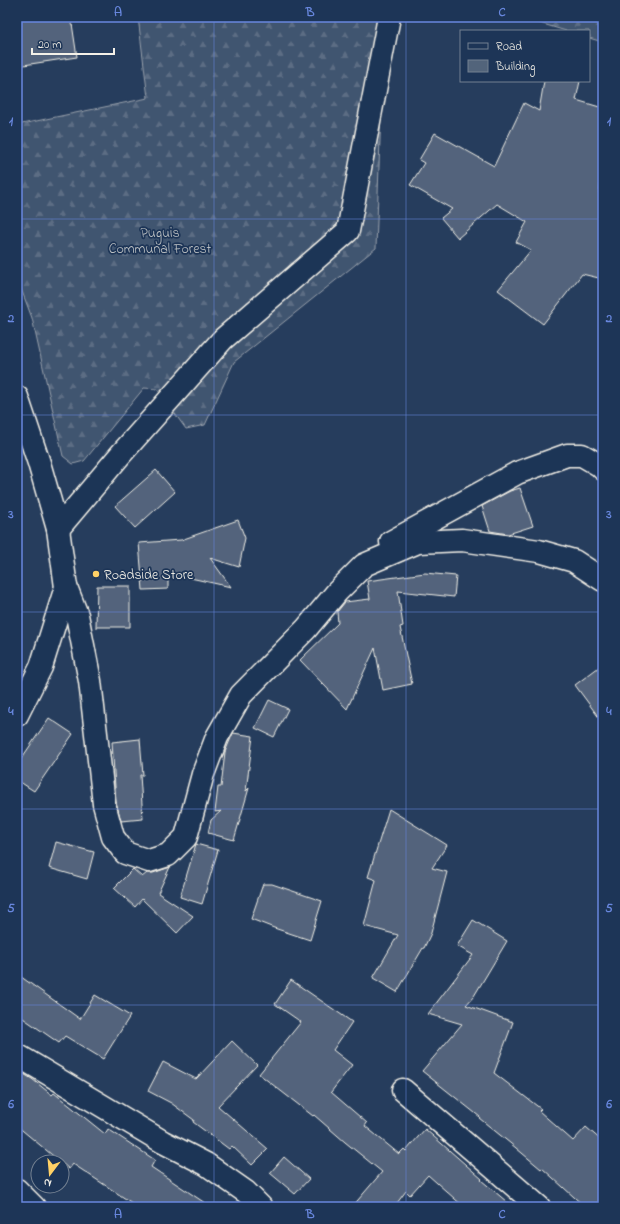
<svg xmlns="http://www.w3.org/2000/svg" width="620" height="1224" font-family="'Indie Flower',sans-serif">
	<defs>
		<pattern id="forest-firs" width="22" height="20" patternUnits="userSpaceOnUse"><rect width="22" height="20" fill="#40546f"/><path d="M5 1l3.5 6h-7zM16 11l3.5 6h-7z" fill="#5c6d84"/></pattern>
	</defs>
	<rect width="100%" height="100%" fill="#263d5d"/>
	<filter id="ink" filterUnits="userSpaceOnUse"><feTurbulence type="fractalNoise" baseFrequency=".025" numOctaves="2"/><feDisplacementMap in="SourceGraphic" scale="8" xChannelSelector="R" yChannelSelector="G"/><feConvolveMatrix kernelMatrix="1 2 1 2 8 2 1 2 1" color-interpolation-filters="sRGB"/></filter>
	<g filter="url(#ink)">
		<g fill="url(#forest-firs)" stroke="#9aa2ac">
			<polygon points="138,17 400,17 384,31 376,248 234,362 205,425 186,429 157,389 144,388 84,461 73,464 63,456 32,318 17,278 17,125 148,98"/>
			<polygon points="520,17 603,17 603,42 589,38 589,31 566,31"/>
		</g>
		<g fill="#52647b" stroke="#f4f1e8">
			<polygon points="17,17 71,17 77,57 17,66"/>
			<polygon points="544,81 580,81 576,100 603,108 603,168 599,193 603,197 603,279 582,274 543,324 498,290 531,250 516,242 527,222 497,204 458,238 441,218 452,209 410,185 424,163 419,160 435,133 494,166 524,103 539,111"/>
			<polygon points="156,470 175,492 135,528 115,506"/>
			<polygon points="520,488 533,526 508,534 490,531 482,506 510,491"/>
			<polygon points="238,520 245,538 239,567 210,558 231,587 168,573 168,589 143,590 139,543 181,540"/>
			<polygon points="425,573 456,576 454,597 398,591 403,626 400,627 412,684 383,690 375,648 347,709 300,660 338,623 337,612 345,602 370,599 367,581"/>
			<polygon points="97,586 130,586 130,627 96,627"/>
			<polygon points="603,664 603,723 575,685"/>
			<polygon points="269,700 288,709 274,737 255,728"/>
			<polygon points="49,718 73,734 34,791 17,780 17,765"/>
			<polygon points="233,733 253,736 246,791 249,788 234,840 208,833 211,820 221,811 215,812 218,787 221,787 225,752"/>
			<polygon points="140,739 143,775 140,775 143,819 121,821 116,802 112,742"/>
			<polygon points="389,809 447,845 432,868 447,872 431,933 424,948 423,948 397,992 373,978 398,935 364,926 376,880 368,877"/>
			<polygon points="56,842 94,852 87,879 49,868"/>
			<polygon points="196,844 218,850 202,904 180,897"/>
			<polygon points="170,867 158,893 193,916 177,933 142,899 135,907 114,888 133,869 142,877 147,873 153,873"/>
			<polygon points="263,884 272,884 322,901 310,940 274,928 251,919"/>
			<polygon points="473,920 507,941 474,996 466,1005 513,1022 494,1073 541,1109 539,1111 573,1141 586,1127 603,1142 603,1207 585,1207 542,1168 541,1169 516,1148 479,1118 480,1117 422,1071 462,1024 428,1014 473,955 457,946"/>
			<polygon points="17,974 80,1019 95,995 130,1016 103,1059 65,1036 59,1043 17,1014"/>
			<polygon points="291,980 352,1022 333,1050 352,1065 331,1092 367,1123 365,1126 399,1154 404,1149 406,1151 425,1129 482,1179 481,1180 513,1207 464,1207 428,1175 410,1195 406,1191 394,1207 352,1207 382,1172 345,1142 314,1115 313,1116 259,1074 301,1022 275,1004"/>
			<polygon points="232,1041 257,1065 218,1106 268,1149 252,1165 232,1146 229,1149 193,1122 194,1120 171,1103 148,1091 163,1062 196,1079"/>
			<polygon points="17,1070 32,1079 52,1095 54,1093 105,1134 108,1129 155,1160 151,1167 211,1207 138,1207 73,1164 69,1169 17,1126"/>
			<polygon points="284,1157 309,1179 295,1194 270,1173"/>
		</g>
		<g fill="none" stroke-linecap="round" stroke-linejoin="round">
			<defs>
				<g id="minor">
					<polyline points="17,397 39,463 58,529 66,587 41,667 17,715"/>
					<polyline points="58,529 121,454 223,339 348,231 389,17"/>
					<polyline points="391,542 517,473 567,455 582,455 599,465 603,469"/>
					<polyline points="66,587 77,615 90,681 104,804 113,837 125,853 149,861 168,855 186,837 203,774 217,737 241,695 306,629 337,592 364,565 418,542 462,540 539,551 574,561 603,580"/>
					<polyline points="17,1055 163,1142 206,1164 246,1192 261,1207"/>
					<polyline points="403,1090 539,1207"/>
					<polyline points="17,1190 34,1207"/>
				</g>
			</defs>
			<use href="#minor" stroke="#f4f1e8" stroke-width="25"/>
			<use href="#minor" stroke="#1d3557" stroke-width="22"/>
		</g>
	</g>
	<path fill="none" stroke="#6887de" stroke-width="1" stroke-opacity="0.55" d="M214,17V1207M406,17V1207M17,219H603M17,415H603M17,612H603M17,809H603M17,1005H603"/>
	<circle fill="#ffd166" stroke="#1d3557" stroke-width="1.5" cx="96" cy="574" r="4"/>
	<g text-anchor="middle" stroke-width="3.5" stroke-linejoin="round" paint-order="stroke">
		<g font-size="14" fill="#bec2c4" stroke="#1d3557">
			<text x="160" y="237">Puguis<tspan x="160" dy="16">Communal Forest</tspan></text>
		</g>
		<g font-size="14" fill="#f4f1e8" stroke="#1d3557" text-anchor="start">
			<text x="104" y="579">Roadside Store</text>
		</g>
	</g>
	<rect width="620" height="1224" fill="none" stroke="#1d3557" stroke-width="44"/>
	<rect x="460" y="30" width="130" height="52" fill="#1d3557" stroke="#738091"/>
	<rect x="468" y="43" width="20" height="6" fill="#1d3557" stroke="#738091"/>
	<text x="496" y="50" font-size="12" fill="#f4f1e8">Road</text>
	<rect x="468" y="60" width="20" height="12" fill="#52647b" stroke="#738091"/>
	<text x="496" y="70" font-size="12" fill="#f4f1e8">Building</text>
	<g transform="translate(50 1174) rotate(196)"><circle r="19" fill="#1d3557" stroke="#738091"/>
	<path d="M0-3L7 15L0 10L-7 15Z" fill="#ffd166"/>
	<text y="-6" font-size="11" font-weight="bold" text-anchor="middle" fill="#f4f1e8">N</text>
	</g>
	<path d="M32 48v6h82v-6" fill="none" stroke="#f4f1e8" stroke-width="2"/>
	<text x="38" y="48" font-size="12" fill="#f4f1e8" stroke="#1d3557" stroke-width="3" paint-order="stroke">20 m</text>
	<rect x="22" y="22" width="576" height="1180" fill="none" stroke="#6887de" stroke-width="1.5"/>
	<g font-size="13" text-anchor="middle" font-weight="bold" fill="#6887de">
		<text x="118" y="16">A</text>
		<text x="310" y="16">B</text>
		<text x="502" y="16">C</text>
		<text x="11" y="125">1</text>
		<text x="609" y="125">1</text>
		<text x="11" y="322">2</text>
		<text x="609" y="322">2</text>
		<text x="11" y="518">3</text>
		<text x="609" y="518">3</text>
		<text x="11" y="715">4</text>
		<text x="609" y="715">4</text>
		<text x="11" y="912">5</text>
		<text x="609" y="912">5</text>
		<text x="11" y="1108">6</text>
		<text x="609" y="1108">6</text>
		<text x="118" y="1218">A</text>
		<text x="310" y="1218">B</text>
		<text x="502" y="1218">C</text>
	</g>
</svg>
